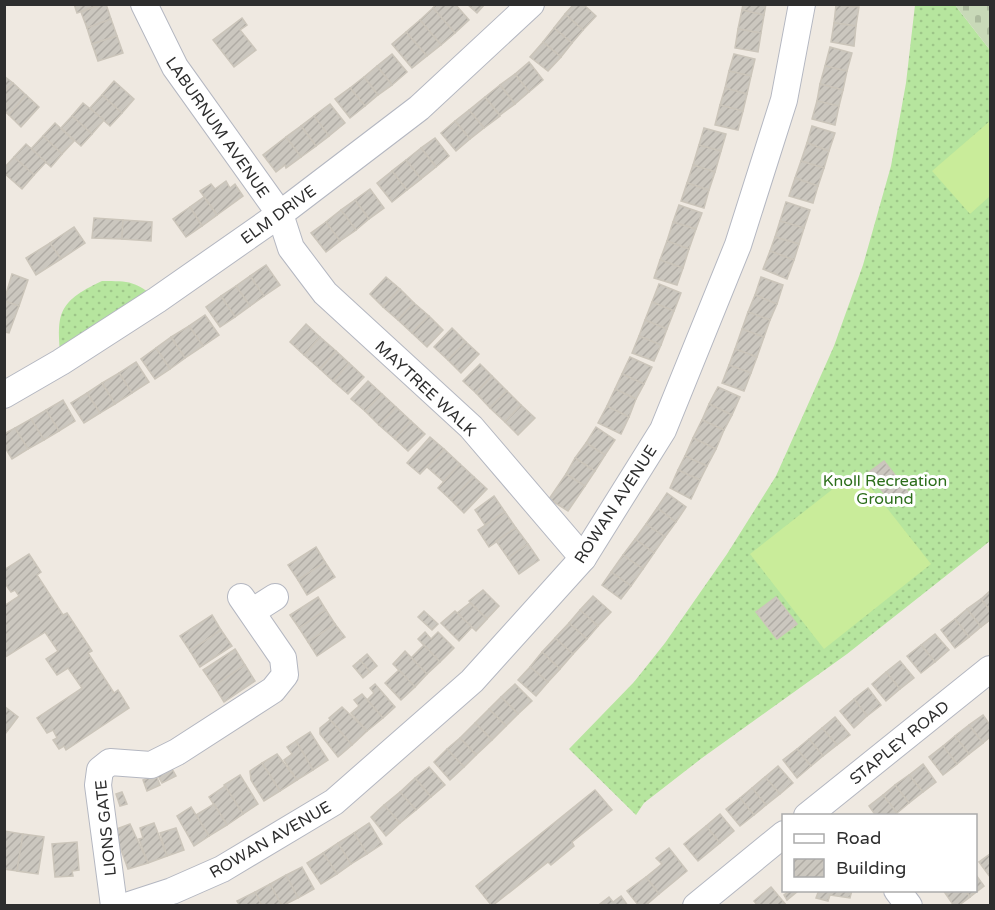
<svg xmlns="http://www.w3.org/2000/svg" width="995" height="910" font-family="'Varela Round',sans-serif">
	<defs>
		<pattern id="grass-dots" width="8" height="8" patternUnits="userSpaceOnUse" patternTransform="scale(1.5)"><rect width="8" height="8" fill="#b6e59e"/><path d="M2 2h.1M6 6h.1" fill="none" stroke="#9dc588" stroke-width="1.8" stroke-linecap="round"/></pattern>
		<pattern id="cemetery-stones" width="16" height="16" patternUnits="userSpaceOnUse" patternTransform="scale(1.5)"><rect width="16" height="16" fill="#c8d9b8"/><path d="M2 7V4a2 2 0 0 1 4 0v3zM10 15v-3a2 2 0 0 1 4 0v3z" fill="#acbb9e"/></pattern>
		<pattern id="building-hatch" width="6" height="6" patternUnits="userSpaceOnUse" patternTransform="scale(1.5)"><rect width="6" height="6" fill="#cbc7bf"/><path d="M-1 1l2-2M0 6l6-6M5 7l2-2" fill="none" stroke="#afaba4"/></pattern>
	</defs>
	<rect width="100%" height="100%" fill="#efe9e1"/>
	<g fill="url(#grass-dots)">
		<polygon points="915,5 955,5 990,50 990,541 847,654 702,758 644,803 636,815 569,749 634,682 665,643 727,554 776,476 834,346 863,265 891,166 906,83"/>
		<path d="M102,281C129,281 137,281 157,300L61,362C57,315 55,303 102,281Z"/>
	</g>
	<polygon fill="url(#cemetery-stones)" points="955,5 990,5 990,50"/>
	<g fill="#c9ec9a">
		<polygon points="990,121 990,196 970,214 932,171"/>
		<polygon points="857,470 931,564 824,649 750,554"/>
	</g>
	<g fill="url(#building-hatch)" stroke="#cbc5ba" stroke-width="1.5">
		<polygon points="74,4 102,4 77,13"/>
		<polygon points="102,4 106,4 111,19 87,28 81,12"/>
		<polygon points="436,4 455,4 469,20 455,33 433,8"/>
		<polygon points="467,4 485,4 477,13"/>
		<polygon points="574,4 583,4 596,16 583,30 565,14"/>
		<polygon points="743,4 766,4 764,15 742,10"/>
		<polygon points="836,5 859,7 856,26 834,23"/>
		<polygon points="433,8 455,33 441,45 420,20"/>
		<polygon points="742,10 764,15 761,33 738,29"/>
		<polygon points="565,14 583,30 572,43 554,28"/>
		<polygon points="242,18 247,25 240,30 256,50 234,67 213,40"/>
		<polygon points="111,19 117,36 92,44 87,28"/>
		<polygon points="420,20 441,45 427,56 406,32"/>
		<polygon points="834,23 856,26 854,46 831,42"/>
		<polygon points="554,28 572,43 561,57 543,42"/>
		<polygon points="738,29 761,33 758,52 735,48"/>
		<polygon points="406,32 427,56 412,68 392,44"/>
		<polygon points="117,36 123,53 98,61 92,44"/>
		<polygon points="543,42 561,57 548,71 530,57"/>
		<polygon points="830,47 852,53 847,71 825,66"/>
		<polygon points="392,54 407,72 392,85 377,66"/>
		<polygon points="734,54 755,59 751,76 729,71"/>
		<polygon points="529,62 543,80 529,92 515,74"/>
		<polygon points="377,66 392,85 378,95 364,77"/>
		<polygon points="825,66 847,71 843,90 820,84"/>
		<polygon points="729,71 751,76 747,94 725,88"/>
		<polygon points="515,74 529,92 515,104 500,85"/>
		<polygon points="4,76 13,83 4,92"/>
		<polygon points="364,77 378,95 365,106 350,88"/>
		<polygon points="114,81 134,99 122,113 102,95"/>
		<polygon points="13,83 26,95 9,115 4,111 4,92"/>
		<polygon points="820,84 843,90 839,106 817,101"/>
		<polygon points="500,85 515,104 500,115 485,97"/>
		<polygon points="350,88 365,106 350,118 335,99"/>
		<polygon points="725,88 747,94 743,111 720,105"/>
		<polygon points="26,95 39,107 21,127 9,115"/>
		<polygon points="102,95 122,113 110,126 90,108"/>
		<polygon points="485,97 500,116 484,128 469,110"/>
		<polygon points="817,101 839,106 835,125 812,119"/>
		<polygon points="83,103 104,120 92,134 72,116"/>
		<polygon points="330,104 345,123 329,136 314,116"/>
		<polygon points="720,105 743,111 738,130 715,125"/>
		<polygon points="469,110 484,128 470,139 455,121"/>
		<polygon points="72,116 92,134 81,146 61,128"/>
		<polygon points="314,116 329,136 316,146 301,126"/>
		<polygon points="455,121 470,139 456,151 441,133"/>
		<polygon points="55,123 74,141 62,154 43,136"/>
		<polygon points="301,126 316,146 301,157 286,137"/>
		<polygon points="812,126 835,133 829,151 807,143"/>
		<polygon points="704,128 726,134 721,151 699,145"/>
		<polygon points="43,136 62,154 51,167 31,149"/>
		<polygon points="286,137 301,157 286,168 285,165 276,172 263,155"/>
		<polygon points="435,138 449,156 436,167 421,148"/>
		<polygon points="807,143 829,151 824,168 801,161"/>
		<polygon points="26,144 46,162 34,175 14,157"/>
		<polygon points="699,145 721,151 715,172 693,165"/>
		<polygon points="421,148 436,167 421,179 406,160"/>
		<polygon points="14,157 34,175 22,189 4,173 4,168"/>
		<polygon points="406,160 421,179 407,190 392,171"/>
		<polygon points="801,161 824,168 818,186 795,178"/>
		<polygon points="693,165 715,172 709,190 687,183"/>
		<polygon points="392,171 407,190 392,202 377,183"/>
		<polygon points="795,178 818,186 813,203 789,196"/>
		<polygon points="226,181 230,188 235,184 243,196 217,215 200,191 211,184 215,189"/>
		<polygon points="687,183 709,190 704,208 681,201"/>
		<polygon points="370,189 384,208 369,219 355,200"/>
		<polygon points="204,197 217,215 202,226 190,207"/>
		<polygon points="355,200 369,219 356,230 341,210"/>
		<polygon points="786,202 810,210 804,228 780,221"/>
		<polygon points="679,205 702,213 696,229 673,222"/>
		<polygon points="190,207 202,226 186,237 173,219"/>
		<polygon points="341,210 356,230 340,241 326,222"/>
		<polygon points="94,218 123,220 122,239 92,238"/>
		<polygon points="123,220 152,222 151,241 122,239"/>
		<polygon points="780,221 804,228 799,244 775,237"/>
		<polygon points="326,222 340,241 326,252 311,233"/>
		<polygon points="673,222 696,229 689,249 667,241"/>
		<polygon points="74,227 85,243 61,259 50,243"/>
		<polygon points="775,237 799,244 794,260 770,251"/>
		<polygon points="667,241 689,249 683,268 660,260"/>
		<polygon points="50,243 61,259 36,275 26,258"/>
		<polygon points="770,251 794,260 787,279 763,269"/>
		<polygon points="660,260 683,268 677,285 654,278"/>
		<polygon points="266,265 280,285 264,296 250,276"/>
		<polygon points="12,274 28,280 19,306 4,301"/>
		<polygon points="250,276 264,296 250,306 236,286"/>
		<polygon points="386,277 400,289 383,307 370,294"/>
		<polygon points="761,277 783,285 777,304 755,295"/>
		<polygon points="659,284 681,293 674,311 652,302"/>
		<polygon points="236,286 250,306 235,317 221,296"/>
		<polygon points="400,289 414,303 398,320 383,307"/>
		<polygon points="755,295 777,304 770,320 748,312"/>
		<polygon points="221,296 235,317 220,327 206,307"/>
		<polygon points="4,301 19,306 9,333 4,332"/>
		<polygon points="652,302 674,311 667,329 645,320"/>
		<polygon points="414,303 429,316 412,333 398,320"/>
		<polygon points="748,312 770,320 764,337 742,329"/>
		<polygon points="205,315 219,335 203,346 189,326"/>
		<polygon points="429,316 443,330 427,347 412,333"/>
		<polygon points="645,320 667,329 661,345 639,336"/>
		<polygon points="306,324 320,337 304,355 290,342"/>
		<polygon points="189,326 203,346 185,358 171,337"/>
		<polygon points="452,328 466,342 448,360 434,347"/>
		<polygon points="742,329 764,337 757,357 735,349"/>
		<polygon points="639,336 661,345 654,361 632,353"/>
		<polygon points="171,337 185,358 170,369 156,348"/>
		<polygon points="320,337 336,351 320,369 304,355"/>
		<polygon points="466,342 479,354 461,373 448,360"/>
		<polygon points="156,348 170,369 155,379 141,359"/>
		<polygon points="735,349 757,357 751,373 729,365"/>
		<polygon points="336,351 349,363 333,381 320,369"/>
		<polygon points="630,357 652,367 644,384 622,374"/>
		<polygon points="136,362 149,382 132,393 119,373"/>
		<polygon points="349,363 364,377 348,394 333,381"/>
		<polygon points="480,364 492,376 476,393 463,381"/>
		<polygon points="729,365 751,373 744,391 722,383"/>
		<polygon points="119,373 132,393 115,404 102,383"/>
		<polygon points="622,374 644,384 636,399 615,389"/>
		<polygon points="492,376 507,391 490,408 476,393"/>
		<polygon points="368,381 382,394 365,411 351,399"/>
		<polygon points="102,383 115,404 100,413 87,393"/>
		<polygon points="718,387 740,397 732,415 709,404"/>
		<polygon points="615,389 636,399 629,417 607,406"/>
		<polygon points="507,391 521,405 505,422 490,408"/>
		<polygon points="87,393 100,413 84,423 71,403"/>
		<polygon points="382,394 396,407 379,425 365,411"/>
		<polygon points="63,400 75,421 59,431 46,410"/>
		<polygon points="709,404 732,415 724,430 702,420"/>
		<polygon points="521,405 535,418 518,435 505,422"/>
		<polygon points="607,406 629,417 621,434 598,423"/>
		<polygon points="396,407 411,421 395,439 379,425"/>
		<polygon points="46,410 59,431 44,440 31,419"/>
		<polygon points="31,419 44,440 28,449 15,428"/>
		<polygon points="702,420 724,430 716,449 693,438"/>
		<polygon points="411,421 425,434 408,451 395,439"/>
		<polygon points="596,427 615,440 605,455 586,443"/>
		<polygon points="15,428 28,449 12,459 4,446 4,434"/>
		<polygon points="430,437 444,449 420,474 407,463"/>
		<polygon points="693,438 716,449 707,466 685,456"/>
		<polygon points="586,443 605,455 595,471 575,458"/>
		<polygon points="444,449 460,464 444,482 427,467"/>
		<polygon points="685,456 707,466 700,480 678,470"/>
		<polygon points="575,458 595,471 585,486 566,474"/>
		<polygon points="884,461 909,493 893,505 868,473"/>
		<polygon points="460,464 474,477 451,500 438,488"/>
		<polygon points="678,470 700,480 691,499 670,488"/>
		<polygon points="566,474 585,486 568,511 549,499"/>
		<polygon points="474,477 487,489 464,513 451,500"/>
		<polygon points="667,493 686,507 676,522 657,508"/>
		<polygon points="494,496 505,512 485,525 475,510"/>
		<polygon points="657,508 676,522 665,537 646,524"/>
		<polygon points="505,512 516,528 489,547 478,530"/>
		<polygon points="646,524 665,537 654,553 635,539"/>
		<polygon points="516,528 528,544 508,558 496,541"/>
		<polygon points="635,539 654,553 643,569 623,555"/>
		<polygon points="528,544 539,560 519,574 508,558"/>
		<polygon points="316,547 325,562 298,580 288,565"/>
		<polygon points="29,554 41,572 37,575 63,615 67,613 92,651 88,653 114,693 118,690 129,708 66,750 64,746 59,749 53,740 57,738 53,730 47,733 37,718 82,688 68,668 57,675 46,659 58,651 45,632 4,658 4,606 19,596 15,590 11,592 4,582 4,570"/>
		<polygon points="623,555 643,569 631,586 611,572"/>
		<polygon points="325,562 335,577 307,595 298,580"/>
		<polygon points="611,572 631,586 621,599 602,585"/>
		<polygon points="483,590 499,606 487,619 469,601"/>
		<polygon points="990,591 990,611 981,599"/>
		<polygon points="593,596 611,612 598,626 580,610"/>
		<polygon points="318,597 326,610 299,628 290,615"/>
		<polygon points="776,597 797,624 777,639 756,612"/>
		<polygon points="981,599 990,611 990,620 981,627 967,609"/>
		<polygon points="470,603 487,619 476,631 457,613"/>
		<polygon points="967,609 981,627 969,637 955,619"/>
		<polygon points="326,610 335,624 308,642 299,628"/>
		<polygon points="580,610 598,626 587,639 569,623"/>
		<polygon points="424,611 438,624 432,630 418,617"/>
		<polygon points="455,611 472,627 459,641 441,623"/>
		<polygon points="212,615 221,630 190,651 180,636"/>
		<polygon points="955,619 969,637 955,648 941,630"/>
		<polygon points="569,623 587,639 573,654 555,638"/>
		<polygon points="335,624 345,637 317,656 308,642"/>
		<polygon points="221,630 232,646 200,667 190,651"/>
		<polygon points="425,632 431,639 438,632 454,648 440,662 418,639"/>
		<polygon points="935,634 949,650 935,662 921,645"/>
		<polygon points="555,638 573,654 560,669 542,652"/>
		<polygon points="424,645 440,662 427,674 411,658"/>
		<polygon points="921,645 935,662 921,673 907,656"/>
		<polygon points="235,649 245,665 214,686 203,670"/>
		<polygon points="405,651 427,674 415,687 393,664"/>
		<polygon points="542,652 560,669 548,682 530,667"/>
		<polygon points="367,654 377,666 370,672 360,660"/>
		<polygon points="360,660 370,672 363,678 353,666"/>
		<polygon points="900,661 914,678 900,689 886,672"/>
		<polygon points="245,665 255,681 224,702 214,686"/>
		<polygon points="530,667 548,682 536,696 518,680"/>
		<polygon points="399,670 415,687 401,700 385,683"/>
		<polygon points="886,672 900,689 886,701 872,684"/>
		<polygon points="375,684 395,707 383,718 367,700 374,693 370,688"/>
		<polygon points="515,684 532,701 518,714 501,697"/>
		<polygon points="868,688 881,705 867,716 854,699"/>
		<polygon points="362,694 383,718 367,731 351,713 359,706 354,700"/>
		<polygon points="501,697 518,714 506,726 489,709"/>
		<polygon points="854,699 867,716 854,728 840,711"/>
		<polygon points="4,706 18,717 5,734 4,733"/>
		<polygon points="342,707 367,731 352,745 329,718"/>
		<polygon points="489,709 506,726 492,740 475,723"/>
		<polygon points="983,715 990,725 990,737 983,743 969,725"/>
		<polygon points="835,717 850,735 837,745 822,728"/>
		<polygon points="330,720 352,745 338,757 320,734 320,728"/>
		<polygon points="475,723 492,740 476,755 460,738"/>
		<polygon points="969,725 983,743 969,754 955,736"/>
		<polygon points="822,728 837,745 823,756 809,739"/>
		<polygon points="310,732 328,760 313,770 296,741"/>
		<polygon points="955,736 969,754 957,764 943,746"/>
		<polygon points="460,738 476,755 464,767 447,749"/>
		<polygon points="809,739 823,756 811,766 797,749"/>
		<polygon points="296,741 313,770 297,780 284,760 292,754 287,747"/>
		<polygon points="943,746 957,764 943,775 929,757"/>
		<polygon points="447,749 464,767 450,780 434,762"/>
		<polygon points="797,749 811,766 797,778 783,760"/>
		<polygon points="277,754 297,780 280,791 262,763"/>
		<polygon points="262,763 280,791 264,801 251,780 250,771"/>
		<polygon points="923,764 936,782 923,792 909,775"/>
		<polygon points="778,766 793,783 780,794 765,777"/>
		<polygon points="171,767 176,776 162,783 157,774"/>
		<polygon points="429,767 445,785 431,797 415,778"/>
		<polygon points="156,775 160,785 147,791 143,780"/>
		<polygon points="240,775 258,804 243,814 224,785"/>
		<polygon points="909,775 923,792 909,803 895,785"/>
		<polygon points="765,777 780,794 766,805 752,788"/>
		<polygon points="415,778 431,797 416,810 400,792"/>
		<polygon points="895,785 909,803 897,813 883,795"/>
		<polygon points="225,786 243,814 227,825 209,797"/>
		<polygon points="752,788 766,805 754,815 740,798"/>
		<polygon points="595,790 612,810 572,842 574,846 551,865 548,862 492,906 476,886"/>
		<polygon points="122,792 127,804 120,806 116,794"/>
		<polygon points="400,792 416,810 400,823 384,805"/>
		<polygon points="883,795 897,813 894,816 876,816 869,806"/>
		<polygon points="740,798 754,815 740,826 726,809"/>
		<polygon points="214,804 227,825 209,836 196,815"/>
		<polygon points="384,805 400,823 386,836 371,817"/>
		<polygon points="191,807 209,836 194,846 177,816"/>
		<polygon points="720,814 734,831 720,843 706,826"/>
		<polygon points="154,823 167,856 148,863 139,839 143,838 140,828"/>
		<polygon points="369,823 382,844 367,854 354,833"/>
		<polygon points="130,824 148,863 128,869 114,830"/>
		<polygon points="706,826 720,843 698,861 684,844"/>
		<polygon points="176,828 184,850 167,856 160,833"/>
		<polygon points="4,831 23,834 17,871 4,869"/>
		<polygon points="354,833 367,854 351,864 338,843"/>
		<polygon points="23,834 44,837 38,874 17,871"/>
		<polygon points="77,842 79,870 72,871 73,876 55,877 52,844"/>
		<polygon points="338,843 351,864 337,874 323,853"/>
		<polygon points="669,848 687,871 659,894 646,877 662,864 656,858"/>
		<polygon points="323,853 337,874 321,884 307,863"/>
		<polygon points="990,854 990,877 979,862"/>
		<polygon points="302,867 314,889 298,898 286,875"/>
		<polygon points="286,875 298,898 282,906 270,884"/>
		<polygon points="976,875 984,886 970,897 965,890 976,890"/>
		<polygon points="646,877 659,894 645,906 639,906 627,891"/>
		<polygon points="270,884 282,906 262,906 255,892"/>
		<polygon points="771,887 787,906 758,906 754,901"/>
		<polygon points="790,890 798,891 787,900 784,895"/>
		<polygon points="819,890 852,890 850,898 830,895 828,901 816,898"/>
		<polygon points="943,890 965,890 970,897 958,906 954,906"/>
		<polygon points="255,892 262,906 240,906 237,901"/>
		<polygon points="621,896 628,906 600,904 609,897 613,902"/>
	</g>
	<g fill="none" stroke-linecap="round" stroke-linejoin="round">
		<defs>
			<g id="minor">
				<polyline points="144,4 175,67 280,214 291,248 325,293 471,427 583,558"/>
				<polyline points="4,395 61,362 157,300 280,214 419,108 531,4"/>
				<polyline points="253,611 275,597"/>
				<polyline points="807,816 990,669"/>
				<polyline points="897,890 909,906"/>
				<polyline points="114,906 98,785 100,770 110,762 151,765 177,752 273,690 285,675 283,658 241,597"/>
				<polyline points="126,906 172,891 222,869 334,802 472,681 583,558 663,430 738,245 784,100 802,4"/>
				<polyline points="696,906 784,834"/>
			</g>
		</defs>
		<use href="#minor" stroke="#b4b7c1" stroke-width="28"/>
		<use href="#minor" stroke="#fff" stroke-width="26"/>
	</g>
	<g text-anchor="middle" stroke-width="6" stroke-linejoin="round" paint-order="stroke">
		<g font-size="16" fill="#2e2e2e" stroke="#fff">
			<text transform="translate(218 127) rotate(55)" y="6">LABURNUM AVENUE</text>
			<text transform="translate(278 214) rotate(-36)" y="6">ELM DRIVE</text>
			<text transform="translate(426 388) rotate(43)" y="6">MAYTREE WALK</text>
			<text transform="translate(615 504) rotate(-57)" y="6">ROWAN AVENUE</text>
			<text transform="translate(899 742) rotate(-39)" y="6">STAPLEY ROAD</text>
			<text transform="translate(105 828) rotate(-96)" y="6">LIONS GATE</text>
			<text transform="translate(270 839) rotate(-30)" y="6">ROWAN AVENUE</text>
		</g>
		<g font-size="16" fill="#2c6e1b" stroke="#fff">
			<text x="885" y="486">Knoll Recreation<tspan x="885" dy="18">Ground</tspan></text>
		</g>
	</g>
	<rect width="995" height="910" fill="none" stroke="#2e2e2e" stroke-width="12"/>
	<rect x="782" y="814" width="195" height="78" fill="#ffffff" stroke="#ababab" stroke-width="1.5"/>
	<rect x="794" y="834" width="30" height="9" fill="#ffffff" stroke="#ababab" stroke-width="1.5"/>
	<text x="836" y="844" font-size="18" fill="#2e2e2e">Road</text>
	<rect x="794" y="859" width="30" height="18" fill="url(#building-hatch)" stroke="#ababab" stroke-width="1.5"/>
	<text x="836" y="874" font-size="18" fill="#2e2e2e">Building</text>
</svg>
